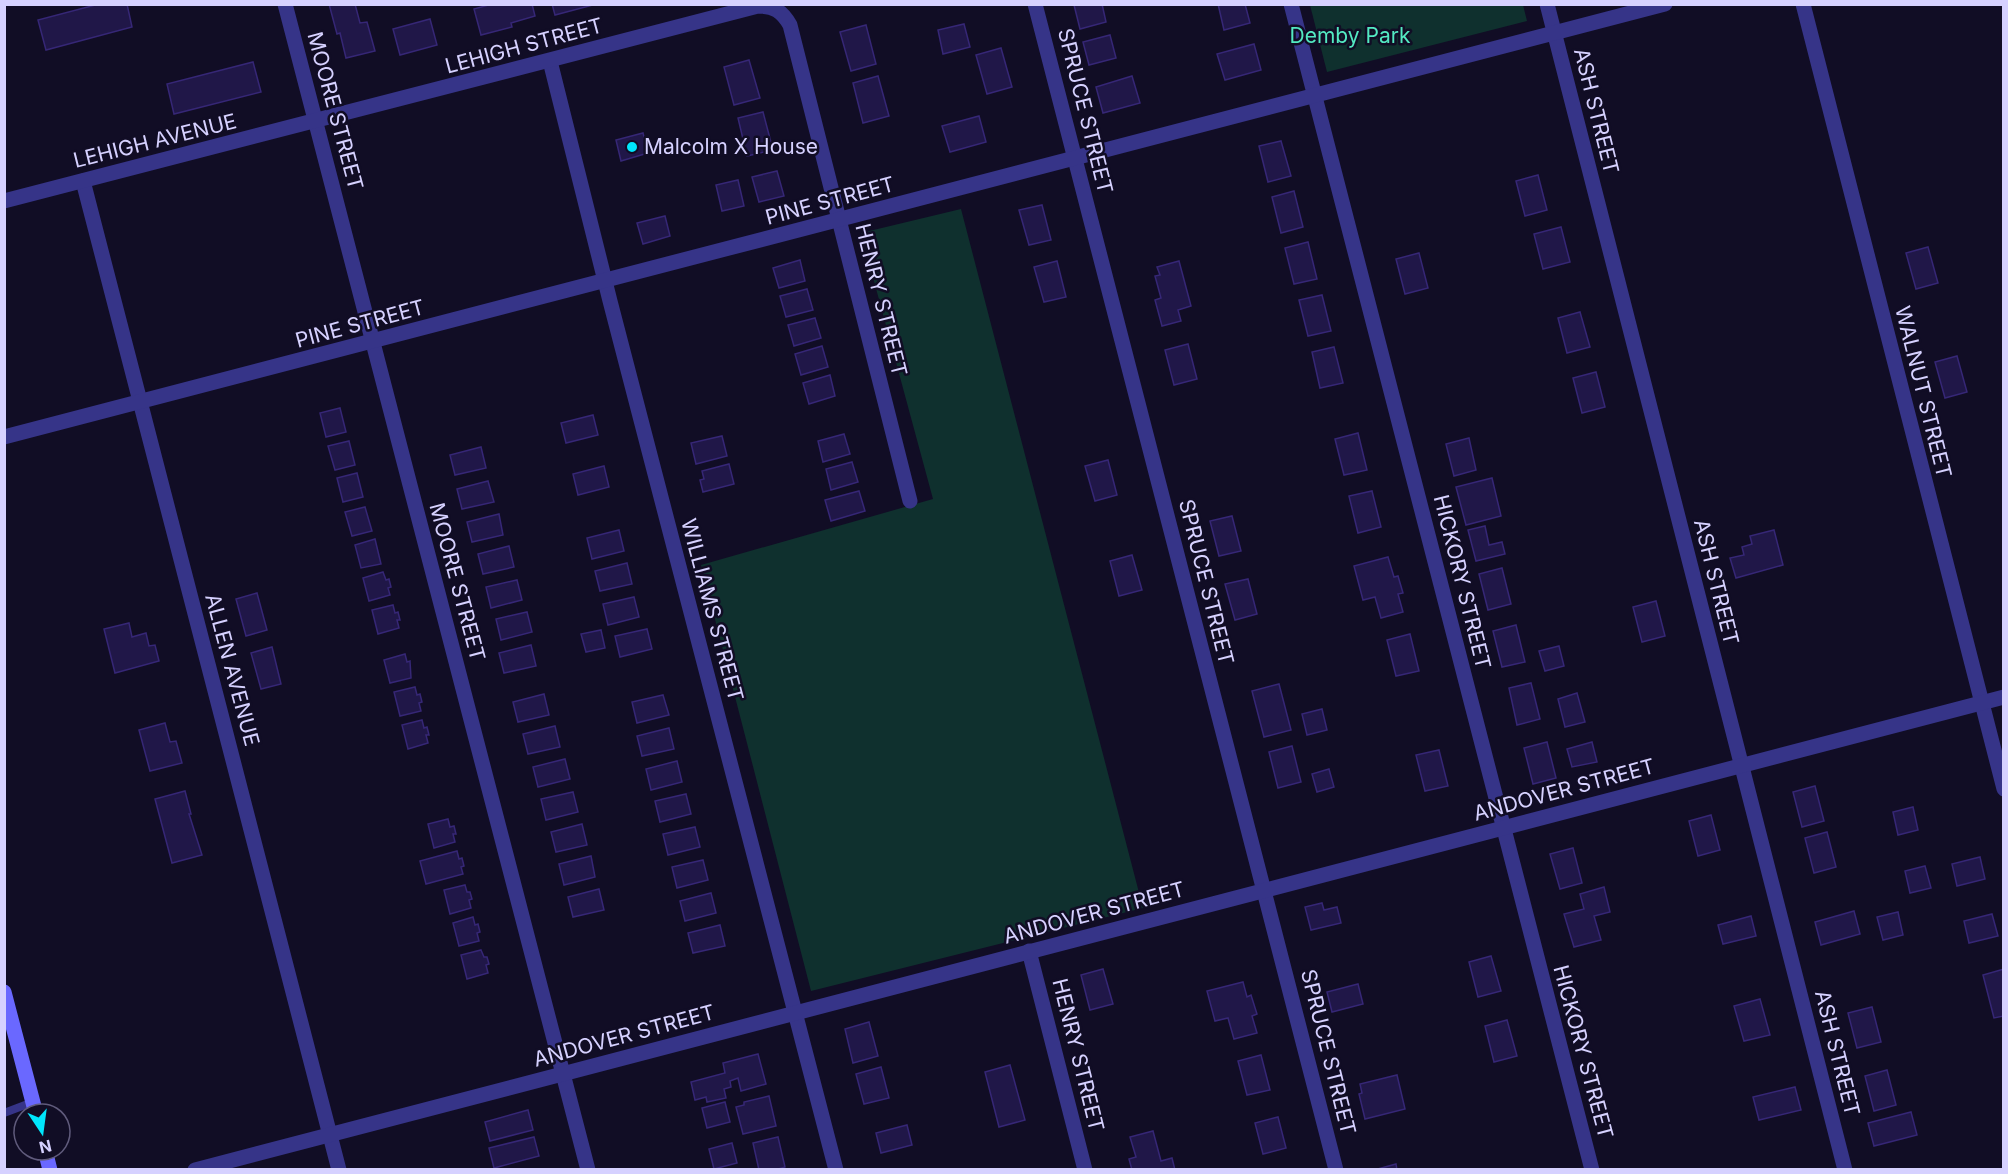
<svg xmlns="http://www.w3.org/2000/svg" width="2008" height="1174" font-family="Inter,sans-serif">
	<rect width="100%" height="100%" fill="#110d25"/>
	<g fill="#0f302e">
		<polygon points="1310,5 1523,5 1527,21 1327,72"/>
		<polygon points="961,209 1143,908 811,991 701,565 933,499 861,233"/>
	</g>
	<g fill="#201748" stroke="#362776" stroke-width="1.5">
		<polygon points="99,4 127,4 132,27 46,50 38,20"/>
		<polygon points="329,4 355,4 360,23 367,22 375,51 346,58 340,33 337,34"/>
		<polygon points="492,4 532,4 535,16 511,23 512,27 481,35 474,9"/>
		<polygon points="552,4 593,4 593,5 555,15"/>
		<polygon points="1102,4 1106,22 1080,29 1074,5"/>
		<polygon points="1218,4 1245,4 1250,23 1224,30"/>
		<polygon points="430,19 437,45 400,55 393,29"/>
		<polygon points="964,24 970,47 943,54 938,30"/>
		<polygon points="866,25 876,64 851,71 840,32"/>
		<polygon points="1110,35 1116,58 1089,65 1083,42"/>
		<polygon points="1254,44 1261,70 1225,80 1217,54"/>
		<polygon points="1001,48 1012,87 987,94 976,55"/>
		<polygon points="749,60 760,98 734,105 724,67"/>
		<polygon points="253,62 261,92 174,114 167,84"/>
		<polygon points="878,76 889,116 863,123 853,83"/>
		<polygon points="1132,76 1140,103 1103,113 1096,87"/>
		<polygon points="763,112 773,150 747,156 738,118"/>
		<polygon points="979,116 986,142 950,152 942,126"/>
		<polygon points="643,133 648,153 621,161 616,140"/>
		<polygon points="1281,141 1291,176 1268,182 1259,146"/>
		<polygon points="777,171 784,196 759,202 752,177"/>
		<polygon points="1538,175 1547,210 1525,216 1516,181"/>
		<polygon points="738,180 744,206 722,211 716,185"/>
		<polygon points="1294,191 1303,227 1281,233 1272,197"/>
		<polygon points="1042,205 1051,240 1029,245 1019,210"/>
		<polygon points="665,216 670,236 643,244 637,223"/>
		<polygon points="1561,227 1570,262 1543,269 1534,234"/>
		<polygon points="1308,242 1317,279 1294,284 1285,248"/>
		<polygon points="1928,247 1938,283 1916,289 1906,253"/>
		<polygon points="1419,253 1428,288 1405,294 1396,259"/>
		<polygon points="800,260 805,281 779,288 773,268"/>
		<polygon points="1057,261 1066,297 1044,302 1034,267"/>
		<polygon points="1179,261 1191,306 1178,310 1181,321 1162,326 1155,300 1161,298 1155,276 1160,275 1157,267"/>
		<polygon points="807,289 813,310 786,317 780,296"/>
		<polygon points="1322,295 1331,331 1308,336 1299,300"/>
		<polygon points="1580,312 1590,347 1567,353 1558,318"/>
		<polygon points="815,318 821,338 794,346 788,325"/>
		<polygon points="1188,344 1197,379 1174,385 1165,350"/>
		<polygon points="822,346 828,367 801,375 795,354"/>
		<polygon points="1334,347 1343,383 1320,388 1312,352"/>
		<polygon points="1957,356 1967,392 1945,398 1935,362"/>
		<polygon points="1596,372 1605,407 1582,413 1573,378"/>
		<polygon points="830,375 835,396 809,404 803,383"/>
		<polygon points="340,408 346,432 326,437 320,413"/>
		<polygon points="593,415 598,435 566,443 561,423"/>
		<polygon points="1358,433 1367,470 1344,475 1335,439"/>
		<polygon points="844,434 850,454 823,462 818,441"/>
		<polygon points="722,436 727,456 696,464 691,443"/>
		<polygon points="1469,438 1476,470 1454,476 1446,444"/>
		<polygon points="349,441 355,465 335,470 328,446"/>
		<polygon points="481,447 486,468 455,475 450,455"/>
		<polygon points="1108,460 1117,495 1095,501 1085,466"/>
		<polygon points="852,462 858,482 831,490 826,469"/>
		<polygon points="729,464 734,484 703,492 700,480 704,479 702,471"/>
		<polygon points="604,466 609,487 578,495 573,474"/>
		<polygon points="357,473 363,497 343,502 337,478"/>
		<polygon points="1492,478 1501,516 1466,525 1456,487"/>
		<polygon points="488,481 494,502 462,509 457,489"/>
		<polygon points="859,491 865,511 831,521 825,500"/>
		<polygon points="1372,491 1381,527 1358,533 1349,496"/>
		<polygon points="365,507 372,531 352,536 345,512"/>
		<polygon points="499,514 503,535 472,542 467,522"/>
		<polygon points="1232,516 1241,551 1219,556 1210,521"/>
		<polygon points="1485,526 1489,545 1502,542 1505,554 1476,561 1468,530"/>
		<polygon points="619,530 624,551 592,559 587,538"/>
		<polygon points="1774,530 1783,565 1736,578 1730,558 1744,555 1742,547 1752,544 1750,536"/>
		<polygon points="375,539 381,564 361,568 355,545"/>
		<polygon points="509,546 514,567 483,574 478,554"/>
		<polygon points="1132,555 1142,590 1119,596 1110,561"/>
		<polygon points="1388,557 1394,577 1398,576 1403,593 1398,594 1403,612 1381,618 1375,597 1363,600 1354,566"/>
		<polygon points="627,563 632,584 600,591 595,571"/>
		<polygon points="1502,568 1511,604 1488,610 1479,574"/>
		<polygon points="383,572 386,580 389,579 391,587 388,588 390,595 369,601 363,578"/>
		<polygon points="1248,579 1257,614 1235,620 1225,584"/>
		<polygon points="517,580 522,600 491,608 486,587"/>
		<polygon points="257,593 267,630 246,636 236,599"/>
		<polygon points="634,597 639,617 608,625 603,604"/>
		<polygon points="1656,601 1665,636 1642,642 1633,607"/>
		<polygon points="393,605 395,613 398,612 400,620 397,620 399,628 378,634 372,610"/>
		<polygon points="527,612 532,632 501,640 496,619"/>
		<polygon points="129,623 132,637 146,633 149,646 155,645 159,661 115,673 104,629"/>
		<polygon points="1516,625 1525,662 1502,667 1493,631"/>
		<polygon points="647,629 652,649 620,657 615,636"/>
		<polygon points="601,630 605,648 586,652 581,634"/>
		<polygon points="1410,634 1419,671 1396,676 1387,640"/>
		<polygon points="531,645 536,666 504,673 499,653"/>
		<polygon points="1559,646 1564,666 1545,671 1539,651"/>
		<polygon points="272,647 281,684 261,689 251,653"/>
		<polygon points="405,654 407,662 410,661 411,678 390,683 384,660"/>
		<polygon points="1531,683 1540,719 1517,725 1509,688"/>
		<polygon points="1279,684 1291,730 1264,737 1252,691"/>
		<polygon points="415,687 417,695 420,694 422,702 419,703 421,711 400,716 394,692"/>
		<polygon points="1577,693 1585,722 1565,727 1558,699"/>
		<polygon points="544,694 549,715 518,722 513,702"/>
		<polygon points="663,695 669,715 637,723 632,702"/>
		<polygon points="1322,709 1327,730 1307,735 1302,714"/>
		<polygon points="422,720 424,728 427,727 429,735 426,735 428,743 408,749 402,725"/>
		<polygon points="165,723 170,742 176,741 182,763 150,771 139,730"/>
		<polygon points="555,726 560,747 528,754 523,734"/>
		<polygon points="669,728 674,749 642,756 637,736"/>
		<polygon points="1547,742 1556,778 1533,784 1524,748"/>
		<polygon points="1592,742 1597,762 1572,767 1567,749"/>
		<polygon points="1292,746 1301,782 1278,788 1269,752"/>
		<polygon points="1439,750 1448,786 1425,791 1416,755"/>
		<polygon points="565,759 570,779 538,787 533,767"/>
		<polygon points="677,761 682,782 651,790 646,769"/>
		<polygon points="1329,769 1334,787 1317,792 1312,774"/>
		<polygon points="1815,786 1824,821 1802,827 1793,792"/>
		<polygon points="185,791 191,814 189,814 202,855 172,863 155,799"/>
		<polygon points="573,792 578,812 546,820 541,799"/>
		<polygon points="686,794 691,814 660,822 655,801"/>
		<polygon points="1913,807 1918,830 1898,835 1893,812"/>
		<polygon points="1711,815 1720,850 1698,856 1689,821"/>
		<polygon points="448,819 450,827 454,826 456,834 453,834 455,842 434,848 428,824"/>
		<polygon points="582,824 587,845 556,852 551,832"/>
		<polygon points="695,827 700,847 668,855 663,834"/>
		<polygon points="1827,832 1836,867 1814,873 1805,838"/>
		<polygon points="1573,848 1582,883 1560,889 1550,854"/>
		<polygon points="457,851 459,859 462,858 464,866 461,867 463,874 426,884 420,861"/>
		<polygon points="591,856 595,877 564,885 559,864"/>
		<polygon points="1980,857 1985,879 1957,886 1952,864"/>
		<polygon points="703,860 708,880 677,888 672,867"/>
		<polygon points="1925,866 1931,888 1910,893 1905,871"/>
		<polygon points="465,885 467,892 470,892 472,899 469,900 471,908 450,914 444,890"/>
		<polygon points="1604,887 1610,912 1594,916 1601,940 1574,947 1564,914 1584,909 1580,894"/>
		<polygon points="599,889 604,910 573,917 568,897"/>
		<polygon points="711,893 716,913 685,921 680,901"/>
		<polygon points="1322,903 1324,910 1337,907 1341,923 1311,930 1305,907"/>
		<polygon points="1854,911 1860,934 1821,945 1815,922"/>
		<polygon points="1898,912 1903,935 1883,940 1877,917"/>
		<polygon points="1992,914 1998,936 1969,943 1964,921"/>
		<polygon points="1751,916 1756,936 1723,944 1718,925"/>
		<polygon points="473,917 475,925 478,924 480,932 477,933 479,941 459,946 453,923"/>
		<polygon points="720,925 725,946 693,953 688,933"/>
		<polygon points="481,950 484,957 487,957 489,964 486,965 488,973 467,979 461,955"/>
		<polygon points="1491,956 1501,991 1478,997 1469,962"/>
		<polygon points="1103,969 1113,1004 1090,1010 1081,975"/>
		<polygon points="2004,969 2004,1016 1994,1018 1983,975"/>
		<polygon points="1243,982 1247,997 1251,995 1257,1014 1252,1016 1257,1033 1234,1039 1228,1018 1215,1021 1207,991"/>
		<polygon points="1358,984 1363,1004 1332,1012 1327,992"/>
		<polygon points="1760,999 1770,1035 1744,1041 1734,1006"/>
		<polygon points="1872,1007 1881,1042 1857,1048 1848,1013"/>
		<polygon points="1507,1020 1517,1056 1494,1062 1485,1026"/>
		<polygon points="869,1022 878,1056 853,1063 845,1029"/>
		<polygon points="758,1054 766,1084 741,1091 738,1078 730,1081 731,1087 724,1089 726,1098 707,1102 706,1097 695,1100 691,1082 725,1073 723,1063"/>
		<polygon points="1261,1055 1270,1090 1247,1095 1238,1061"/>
		<polygon points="1010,1065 1025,1120 999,1127 985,1072"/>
		<polygon points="881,1067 889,1098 864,1104 856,1074"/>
		<polygon points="1887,1070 1896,1105 1874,1111 1865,1076"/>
		<polygon points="1397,1075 1405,1109 1365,1119 1359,1094 1362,1093 1360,1084"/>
		<polygon points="1795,1087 1801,1110 1759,1120 1753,1097"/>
		<polygon points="769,1096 776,1126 743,1134 736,1107 744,1105 744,1102"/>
		<polygon points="725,1102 730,1122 707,1128 702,1108"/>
		<polygon points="528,1110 533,1130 490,1141 485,1122"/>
		<polygon points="1911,1112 1917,1135 1874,1146 1868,1123"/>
		<polygon points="1278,1117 1286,1148 1263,1154 1255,1123"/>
		<polygon points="907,1125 912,1145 881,1153 876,1133"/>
		<polygon points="1153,1131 1161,1161 1172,1158 1175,1170 1132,1170 1129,1159 1136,1157 1130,1137"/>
		<polygon points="534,1137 539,1156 494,1168 489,1148"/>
		<polygon points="778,1137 785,1167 775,1170 759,1170 753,1143"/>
		<polygon points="732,1143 737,1163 714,1169 709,1149"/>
		<polygon points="1396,1164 1397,1170 1374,1170"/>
	</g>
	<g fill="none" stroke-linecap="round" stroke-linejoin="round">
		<polyline stroke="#363488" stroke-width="8" points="4,1113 33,1102"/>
		<g stroke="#363488" stroke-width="15">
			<polyline points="285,4 588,1170"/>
			<polyline points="1035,4 1336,1170"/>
			<polyline points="1291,4 1592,1170"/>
			<polyline points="1547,4 1845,1170"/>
			<polyline points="1803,4 2004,789"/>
			<polyline points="550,61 610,301 836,1170"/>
			<polyline points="83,181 339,1170"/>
			<path d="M4,201L758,6C774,6 782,11 790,25L910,501"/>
			<polyline points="4,437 1665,4"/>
			<polyline points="1029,951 1085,1170"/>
			<polyline points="195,1170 2004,697"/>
		</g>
		<g stroke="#6a68ff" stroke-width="15">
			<polyline points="4,992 36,1114"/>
			<polyline points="45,1150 50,1170"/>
		</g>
	</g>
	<circle fill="#00e6fc" stroke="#110d25" stroke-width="2" cx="632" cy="147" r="6"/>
	<g text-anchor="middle" stroke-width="5" stroke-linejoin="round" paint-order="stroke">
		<g font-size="21" fill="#53e9c2" stroke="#110d25">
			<text x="1350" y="43">Demby Park</text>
		</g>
		<g font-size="21" fill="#d6d1ff" stroke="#110d25">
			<text transform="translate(524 46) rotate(-15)" y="7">LEHIGH STREET</text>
			<text transform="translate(335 111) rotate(75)" y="7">MOORE STREET</text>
			<text transform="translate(1085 111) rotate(76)" y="7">SPRUCE STREET</text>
			<text transform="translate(1596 111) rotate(76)" y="7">ASH STREET</text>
			<text transform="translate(155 141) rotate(-14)" y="7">LEHIGH AVENUE</text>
			<text transform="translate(830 201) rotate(-15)" y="7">PINE STREET</text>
			<text transform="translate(881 300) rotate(76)" y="7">HENRY STREET</text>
			<text transform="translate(360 324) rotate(-15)" y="7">PINE STREET</text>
			<text transform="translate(1923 392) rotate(76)" y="7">WALNUT STREET</text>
			<text transform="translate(457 582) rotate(75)" y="7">MOORE STREET</text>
			<text transform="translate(1206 582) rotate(76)" y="7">SPRUCE STREET</text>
			<text transform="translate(1462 582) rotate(76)" y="7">HICKORY STREET</text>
			<text transform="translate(1716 582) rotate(76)" y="7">ASH STREET</text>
			<text transform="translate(712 610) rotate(75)" y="7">WILLIAMS STREET</text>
			<text transform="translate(232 670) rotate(75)" y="7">ALLEN AVENUE</text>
			<text transform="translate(1564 790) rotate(-15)" y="7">ANDOVER STREET</text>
			<text transform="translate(1094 913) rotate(-15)" y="7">ANDOVER STREET</text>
			<text transform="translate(624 1036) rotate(-15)" y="7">ANDOVER STREET</text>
			<text transform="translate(1328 1052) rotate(76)" y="7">SPRUCE STREET</text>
			<text transform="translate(1583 1052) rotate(75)" y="7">HICKORY STREET</text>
			<text transform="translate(1837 1053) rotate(76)" y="7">ASH STREET</text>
			<text transform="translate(1078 1055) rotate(76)" y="7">HENRY STREET</text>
		</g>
		<g font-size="21" fill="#d6d1ff" stroke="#110d25" text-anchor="start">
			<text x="644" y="154">Malcolm X House</text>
		</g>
	</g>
	<rect width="2008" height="1174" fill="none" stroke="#d6d1ff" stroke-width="12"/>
	<g transform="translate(42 1132) rotate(167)"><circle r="28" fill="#110d25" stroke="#605b7c" stroke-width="1.5"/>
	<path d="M0-4.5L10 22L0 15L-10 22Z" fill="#00e6fc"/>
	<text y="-9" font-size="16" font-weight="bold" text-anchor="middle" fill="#d6d1ff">N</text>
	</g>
</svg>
